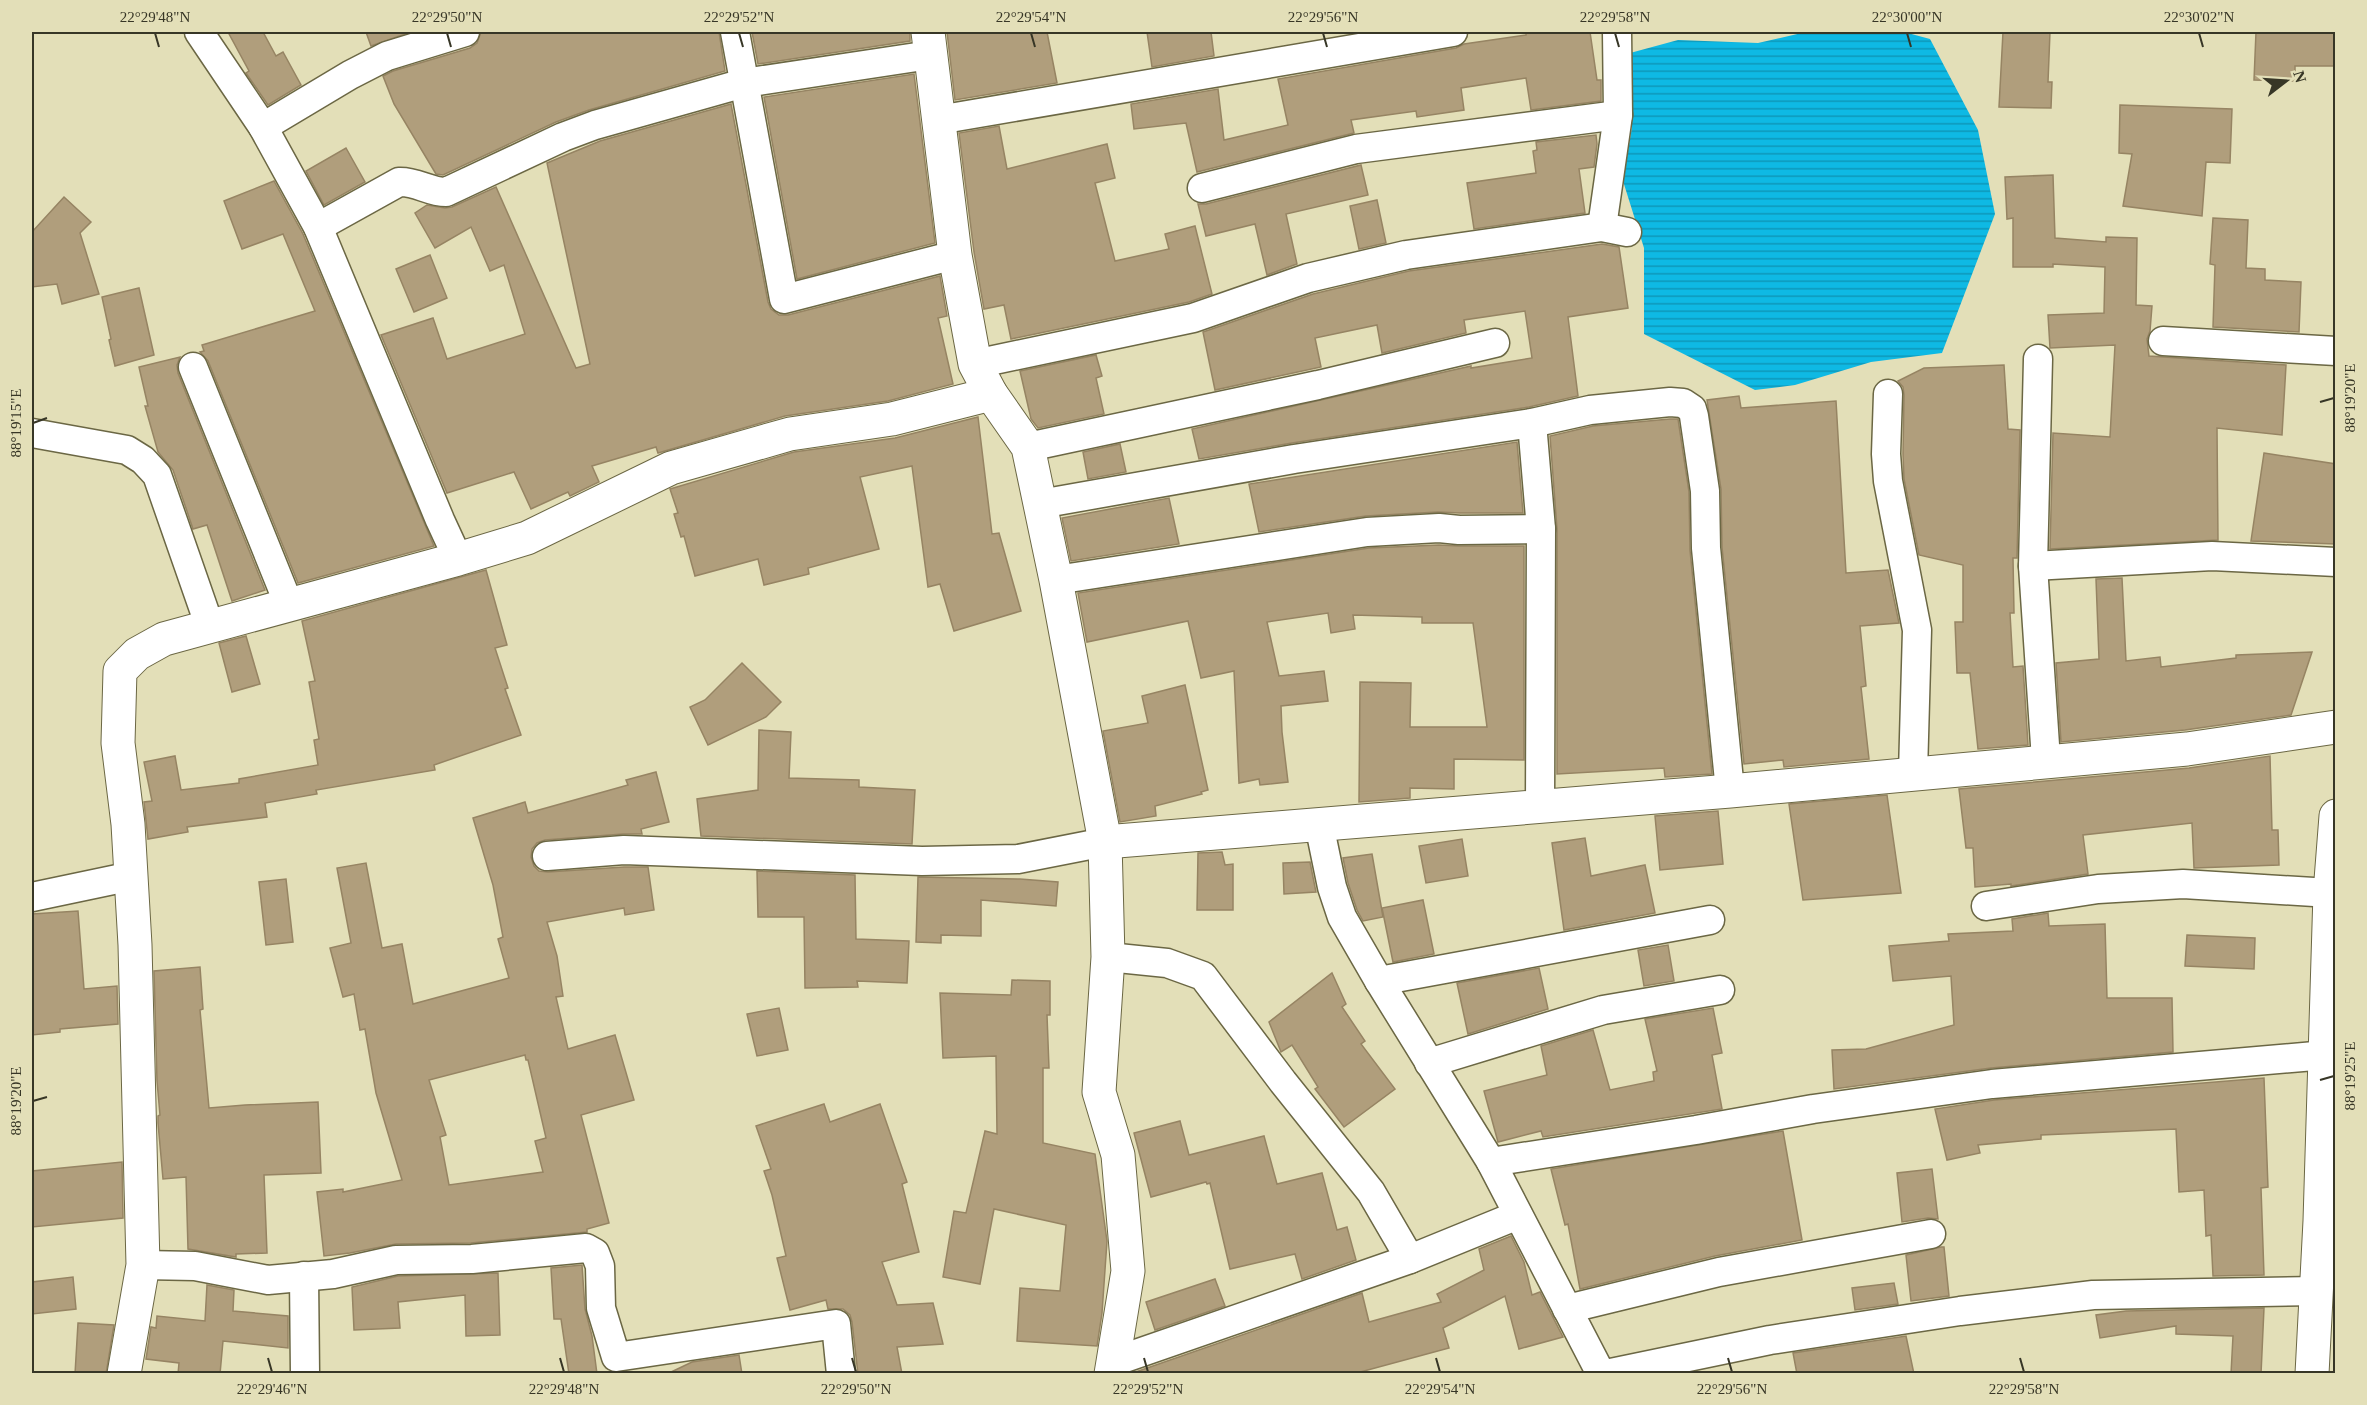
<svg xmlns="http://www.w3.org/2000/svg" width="2367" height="1405" font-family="'Times New Roman',serif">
	<defs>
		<pattern id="water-rules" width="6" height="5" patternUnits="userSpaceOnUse" patternTransform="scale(1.5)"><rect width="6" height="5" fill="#0eb9e4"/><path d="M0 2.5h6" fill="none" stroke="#0e97b9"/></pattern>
	</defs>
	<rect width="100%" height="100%" fill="#e3dfb8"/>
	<polygon fill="url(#water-rules)" points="1806,32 1904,32 1930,39 1978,130 1995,214 1942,353 1871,362 1795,385 1755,390 1644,334 1644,248 1623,181 1632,127 1619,56 1678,40 1758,43"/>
	<g fill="#b09e7c" stroke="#968463" stroke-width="1.5" fill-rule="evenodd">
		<polygon points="228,32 263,32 276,56 283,52 301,85 268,105 246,73 249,71"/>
		<polygon points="366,32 411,32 371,46"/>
		<polygon points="481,32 719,32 725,71 589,110 556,122 443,175 436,174 394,104 383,76 393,71 470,48 477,43"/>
		<polygon points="752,32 910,32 910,41 758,64"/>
		<polygon points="947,32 1047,32 1057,83 955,100"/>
		<polygon points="1147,32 1211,32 1214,56 1152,67"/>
		<polygon points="1526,32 1590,32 1597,80 1601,80 1601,101 1531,110 1526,78 1461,88 1464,110 1417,117 1416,111 1351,120 1354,133 1197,172 1186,123 1134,129 1131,104 1218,89 1224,140 1288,125 1278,79 1456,48 1464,44 1526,35"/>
		<polygon points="2003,32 2050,32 2048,82 2052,82 2051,108 1999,107"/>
		<polygon points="2256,32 2336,33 2336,66 2295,66 2295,81 2254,80"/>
		<polygon points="914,74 935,243 797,279 764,97"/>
		<polygon points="731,104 768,302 771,309 779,315 788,315 940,276 947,316 938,318 953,384 888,401 785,416 658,453 656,447 592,466 599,482 570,496 568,492 531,509 514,472 447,493 381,335 433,318 447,359 525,334 504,265 490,271 471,227 435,248 415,213 427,205 445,208 452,207 496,187 576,368 590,364 547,163 600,141"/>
		<polygon points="2120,105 2232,109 2230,163 2206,162 2202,216 2123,206 2132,154 2119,153"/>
		<polygon points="999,126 1007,169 1107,144 1115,178 1095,183 1115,261 1169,249 1165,234 1195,226 1212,294 1189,302 1011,339 1004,305 984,309 974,252 959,133"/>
		<polygon points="1596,135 1597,144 1594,167 1579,169 1585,213 1474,229 1467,183 1536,173 1533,151 1537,150 1536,142"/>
		<polygon points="346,148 365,182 324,205 306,171"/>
		<polygon points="1361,165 1368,195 1286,214 1297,264 1267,275 1255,224 1206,236 1198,204 1206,204"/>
		<polygon points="2053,175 2055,238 2106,242 2106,237 2137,238 2136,305 2152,306 2150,331 2147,339 2149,356 2286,365 2282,435 2217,428 2218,540 2050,549 2053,433 2110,437 2115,345 2050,348 2048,315 2104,313 2105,267 2053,264 2053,267 2013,267 2013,218 2007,219 2005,177"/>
		<polygon points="274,181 303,234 434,546 298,583 208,361 200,352 204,351 202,345 315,311 283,234 242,249 224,201"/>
		<polygon points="64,197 91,222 80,233 99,294 62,304 57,284 32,287 32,232"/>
		<polygon points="1377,200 1386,243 1359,249 1350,206"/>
		<polygon points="2213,218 2248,220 2246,268 2265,269 2265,280 2301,282 2299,332 2213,327 2215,265 2210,264"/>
		<polygon points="1602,244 1619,247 1628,308 1568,317 1578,396 1529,407 1292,443 1199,459 1192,429 1471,366 1471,368 1532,358 1525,311 1464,320 1466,333 1382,353 1377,325 1315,338 1321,367 1215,390 1203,332 1313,294 1409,271"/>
		<polygon points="430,255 447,298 414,312 396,269"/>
		<polygon points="139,288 154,355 115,366 109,340 111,339 102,297"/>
		<polygon points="1096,355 1102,376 1096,378 1104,414 1038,428 1031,419 1020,371"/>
		<polygon points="180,357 177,365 178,373 265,590 232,601 207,525 193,529 173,470 158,452 145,406 148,406 139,367"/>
		<polygon points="2004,365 2008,429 2020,430 2017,558 2013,558 2014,613 2010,613 2013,667 2023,666 2028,745 1978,749 1970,673 1957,673 1955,622 1963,622 1963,565 1919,555 1904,479 1903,454 1904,395 1903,387 1898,381 1924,368"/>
		<polygon points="1739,396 1741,408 1836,401 1846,573 1888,570 1899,623 1860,626 1866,686 1861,687 1869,759 1784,767 1783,760 1744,764 1722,547 1721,489 1707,400"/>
		<polygon points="978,417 992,534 999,533 1021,611 954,631 940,584 928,587 912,466 860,477 879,549 808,568 809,574 764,585 758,559 695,576 684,536 681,537 674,514 678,513 670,489 794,452 895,438"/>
		<polygon points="1670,419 1678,419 1689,492 1690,550 1712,774 1665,777 1664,768 1557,774 1557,529 1550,436 1593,426"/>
		<polygon points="1517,442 1523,513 1460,513 1438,512 1366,516 1259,532 1249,484"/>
		<polygon points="1120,444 1126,472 1088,479 1083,452"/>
		<polygon points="2264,453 2336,464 2336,544 2251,541"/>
		<polygon points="1169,498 1179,544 1071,561 1062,518"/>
		<polygon points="1439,545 1459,546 1524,546 1524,760 1454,759 1454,789 1410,788 1410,798 1359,802 1360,682 1411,683 1410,727 1487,727 1473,623 1422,623 1422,617 1353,615 1355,629 1331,633 1328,613 1267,622 1279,676 1324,671 1328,701 1281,706 1282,732 1288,782 1260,785 1259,779 1239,783 1234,671 1201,678 1188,621 1087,642 1078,593 1369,548"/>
		<polygon points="486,570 507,645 495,648 508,688 505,689 521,735 434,765 435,770 316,790 317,794 265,803 267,817 187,827 188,832 148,839 144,802 152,801 144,762 175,756 181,790 239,783 239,779 318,765 314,740 319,739 309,682 315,681 302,621"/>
		<polygon points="2122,578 2126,661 2160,657 2161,667 2236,658 2236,655 2312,652 2291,715 2185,730 2061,742 2056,663 2099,659 2096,579"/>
		<polygon points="246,636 260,684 232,692 219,643"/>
		<polygon points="742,663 781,702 766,717 708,745 690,707 705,700"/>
		<polygon points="1185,685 1208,790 1201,792 1202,794 1155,806 1156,816 1120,822 1103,731 1148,723 1142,696"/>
		<polygon points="759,730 791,732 789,778 859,780 859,787 915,790 912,844 701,836 697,799 758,790"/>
		<polygon points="2270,756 2272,830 2278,830 2279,865 2194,868 2192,823 2083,835 2088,874 2011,886 2011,884 1975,887 1973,848 1966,848 1959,789 2189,768"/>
		<path d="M656,772L669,822L641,829L642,834H623L545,840L537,843L532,849L531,857L534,866L539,871L548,872L624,867H648L654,910L625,915L624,908L547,922L557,956L563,996L556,997L568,1049L615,1035L634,1100L581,1115L609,1223L587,1229V1232L471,1243L396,1244L350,1253L324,1256L317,1192L343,1189V1192L402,1180L376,1093L365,1029L360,1030L354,994L343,997L330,948L351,943L337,868L366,863L382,948L402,944L413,1004L509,978L498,939L503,937L493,885L473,818L525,802L528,813L628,785L626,780ZM525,1055L526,1060H528L546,1138L535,1141L543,1172L449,1185L440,1137L446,1135L429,1080Z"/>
		<polygon points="1887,795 1901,893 1803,900 1789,804"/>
		<polygon points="1718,811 1723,864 1660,870 1655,816"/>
		<polygon points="1585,838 1591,876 1645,865 1655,913 1564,930 1552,843"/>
		<polygon points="1462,839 1468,876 1426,883 1419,846"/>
		<polygon points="1222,852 1225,865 1233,864 1233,910 1197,910 1198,853"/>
		<polygon points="1372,854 1383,917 1363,921 1357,910 1348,883 1343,858"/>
		<polygon points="1310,862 1316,892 1284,894 1283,863"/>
		<polygon points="757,871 855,875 856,939 909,941 907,983 857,981 858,987 805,988 804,917 758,917"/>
		<polygon points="918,877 1020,879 1058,882 1056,906 981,900 981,936 941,935 941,943 916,942"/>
		<polygon points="286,879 293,942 266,945 259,882"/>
		<polygon points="1423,900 1434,954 1393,962 1382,908"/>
		<polygon points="78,911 84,989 117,986 118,1024 60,1029 60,1032 32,1035 32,914"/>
		<polygon points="2048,913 2049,926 2105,924 2107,998 2172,998 2173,1052 1991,1068 1834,1089 1832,1050 1866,1049 1954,1025 1951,976 1893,981 1889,946 1949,941 1948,934 2013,931 2012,919"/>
		<polygon points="2187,935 2255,938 2254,969 2185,966"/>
		<polygon points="1668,945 1674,981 1644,986 1638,950"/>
		<polygon points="200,967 203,1009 200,1010 209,1108 245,1105 318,1102 321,1173 264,1175 267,1253 236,1254 236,1257 188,1249 186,1177 163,1179 158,1123 158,1116 160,1115 157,1081 154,971"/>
		<polygon points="1539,968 1548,1009 1468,1034 1457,983"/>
		<polygon points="1332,973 1346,1004 1342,1007 1365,1041 1361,1044 1395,1089 1344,1127 1315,1089 1318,1087 1292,1045 1281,1052 1269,1022"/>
		<polygon points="1012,980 1050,981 1050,1015 1047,1015 1049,1068 1043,1068 1043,1143 1095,1154 1107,1241 1102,1313 1097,1346 1017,1341 1020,1288 1060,1291 1066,1225 994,1209 980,1284 943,1277 954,1211 966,1213 985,1131 997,1134 996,1056 943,1058 940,993 1011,995"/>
		<polygon points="779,1008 788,1050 757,1056 747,1014"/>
		<polygon points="1713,1008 1722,1053 1712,1055 1722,1109 1543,1137 1541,1131 1498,1142 1484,1091 1547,1075 1541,1046 1593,1030 1610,1090 1654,1081 1653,1072 1657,1071 1645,1019"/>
		<polygon points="2264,1078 2268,1187 2261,1188 2264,1275 2213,1276 2211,1235 2206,1236 2204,1190 2179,1192 2176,1129 2041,1135 2041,1139 1978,1145 1980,1153 1947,1160 1935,1109 1994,1100"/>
		<polygon points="824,1104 830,1122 880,1104 907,1182 902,1184 919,1252 882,1262 897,1305 933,1303 943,1344 897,1347 902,1374 858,1374 852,1322 850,1315 843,1309 828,1309 826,1300 790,1310 777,1258 786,1256 772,1195 764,1171 771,1169 756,1126"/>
		<polygon points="1180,1121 1189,1155 1264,1136 1277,1184 1322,1173 1337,1230 1347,1227 1356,1260 1302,1279 1295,1254 1230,1269 1210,1183 1207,1184 1206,1182 1151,1197 1134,1133"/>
		<polygon points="1783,1131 1802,1240 1715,1256 1580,1289 1568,1224 1565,1225 1551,1169"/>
		<polygon points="122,1162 123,1218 32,1227 32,1171"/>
		<polygon points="1932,1169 1938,1219 1928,1218 1902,1222 1897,1173"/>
		<polygon points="1511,1236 1524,1262 1532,1295 1540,1292 1563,1337 1519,1349 1505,1296 1443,1328 1449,1348 1353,1374 1130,1374 1362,1293 1369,1322 1441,1302 1437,1294 1484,1270 1479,1249"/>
		<polygon points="1941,1247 1944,1247 1949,1296 1911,1301 1906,1255"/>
		<polygon points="582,1265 585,1309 592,1336 597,1374 569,1374 561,1319 554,1319 551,1268"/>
		<polygon points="498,1273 500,1335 466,1336 465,1295 398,1302 400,1328 354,1330 352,1287 398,1276"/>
		<polygon points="73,1277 76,1309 32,1314 32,1282"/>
		<polygon points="1215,1279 1225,1306 1155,1330 1146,1302"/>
		<polygon points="1894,1283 1898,1304 1855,1310 1852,1288"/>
		<polygon points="207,1285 234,1290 233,1311 288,1316 288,1348 223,1341 220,1374 178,1374 179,1363 146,1359 151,1327 156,1328 157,1316 205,1321"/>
		<polygon points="2264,1308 2261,1374 2231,1374 2233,1336 2176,1334 2176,1326 2100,1338 2096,1315 2126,1311"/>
		<polygon points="78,1323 114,1325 106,1374 75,1374"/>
		<polygon points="1906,1336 1914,1374 1797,1374 1793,1353"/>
		<polygon points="739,1355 742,1374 667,1374 692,1362"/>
	</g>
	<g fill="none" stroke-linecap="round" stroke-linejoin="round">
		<defs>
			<g id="minor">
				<polyline points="199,32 263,127 318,227 440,520 458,559"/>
				<polyline points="735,32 784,299 955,255"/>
				<polyline points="938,120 1453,32"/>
				<polyline points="263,127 350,75 387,56 465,32"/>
				<polyline points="1202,188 1356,149 1618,115"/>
				<path d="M318,227L399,182C416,181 429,192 446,192L563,137L595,125L744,83L930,55"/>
				<polyline points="1602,227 1618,115 1617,32"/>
				<polyline points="2163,341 2336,351"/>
				<polyline points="2038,359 2033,566 2046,760"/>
				<polyline points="975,364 1193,318 1308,278 1406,255 1602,227 1627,232"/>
				<polyline points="193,367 289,605"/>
				<polyline points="1888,394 1886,454 1888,481 1917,630 1913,773"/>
				<polyline points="1532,423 1541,529 1540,806"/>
				<polyline points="32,433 127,450 143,460 157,475 210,627"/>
				<polyline points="1028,447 1318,385 1495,343"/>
				<polyline points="1040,504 1294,459 1532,423 1590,410 1670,402 1683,403 1692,409 1694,416 1705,491 1706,548 1730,791"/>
				<polyline points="2033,566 2212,556 2336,562"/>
				<polyline points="1056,580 1367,532 1439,528 1459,530 1541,529"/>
				<polyline points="1319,824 1332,887 1342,917 1379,981 1491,1162 1601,1374"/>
				<polyline points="547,856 624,850 922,861 1018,859 1105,842"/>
				<polyline points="32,897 132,876"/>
				<polyline points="1986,906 2098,889 2183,884 2330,893"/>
				<polyline points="1108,957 1167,963 1203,976 1283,1082 1371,1192 1410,1259"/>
				<polyline points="1379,981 1710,920"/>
				<polyline points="1429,1063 1603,1010 1720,990"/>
				<polyline points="1491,1162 1696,1130 1813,1109 1992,1084 2326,1055"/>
				<polyline points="143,1265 195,1266 268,1280 333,1274 396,1260 472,1259 586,1248 595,1253 600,1266 601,1308 616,1357 836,1324 841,1374"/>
				<polyline points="304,1276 305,1374"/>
				<polyline points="1567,1309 1719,1272 1931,1234"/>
				<polyline points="1113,1362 1410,1259 1518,1215"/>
				<polyline points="1606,1374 1770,1340 1960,1311 2093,1295 2317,1291"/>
			</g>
			<g id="tertiary">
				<polyline points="928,32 955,255 975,364 991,394 1028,447 1056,580 1105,842 1108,957 1099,1092 1118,1155 1128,1271 1111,1374"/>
				<polyline points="1105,842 1730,791 2187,749 2336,727"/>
				<polyline points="124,1374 143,1265 135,945 128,824 118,743 120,671 137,654 164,639 458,559 527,538 671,468 790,434 892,419 991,394"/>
				<polyline points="2312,1374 2320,1221 2330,893 2336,816"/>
			</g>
		</defs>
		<use href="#minor" stroke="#6b6744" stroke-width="31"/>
		<use href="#tertiary" stroke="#6b6744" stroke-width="35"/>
		<use href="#minor" stroke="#fff" stroke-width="28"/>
		<use href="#tertiary" stroke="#fff" stroke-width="33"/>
	</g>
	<path fill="none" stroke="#373626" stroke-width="2" d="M155,33L159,47M447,33L451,47M739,33L743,47M1031,33L1035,47M1323,33L1327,47M1615,33L1619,47M1907,33L1911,47M2199,33L2203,47M2320,402L2334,398M33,423L47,418M2320,1080L2334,1076M33,1101L47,1097M268,1358L272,1372M560,1358L564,1372M852,1358L856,1372M1144,1358L1148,1372M1436,1358L1440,1372M1728,1358L1732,1372M2020,1358L2024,1372"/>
	<rect width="2367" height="1405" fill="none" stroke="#e3dfb8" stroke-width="66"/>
	<g transform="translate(2286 81) rotate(73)" stroke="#e3dfb8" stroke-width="4.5" paint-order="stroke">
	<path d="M0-4.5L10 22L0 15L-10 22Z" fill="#373626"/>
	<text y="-9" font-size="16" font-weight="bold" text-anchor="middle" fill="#373626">N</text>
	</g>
	<rect x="33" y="33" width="2301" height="1339" fill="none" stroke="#373626" stroke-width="2"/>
	<g font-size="15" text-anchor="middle" fill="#373626">
		<text x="155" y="22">22°29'48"N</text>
		<text x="447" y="22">22°29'50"N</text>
		<text x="739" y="22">22°29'52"N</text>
		<text x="1031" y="22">22°29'54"N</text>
		<text x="1323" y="22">22°29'56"N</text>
		<text x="1615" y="22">22°29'58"N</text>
		<text x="1907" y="22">22°30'00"N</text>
		<text x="2199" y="22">22°30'02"N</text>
		<text transform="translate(2350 398) rotate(-90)" y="5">88°19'20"E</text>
		<text transform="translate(16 423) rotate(-90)" y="5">88°19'15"E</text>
		<text transform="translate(2350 1076) rotate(-90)" y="5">88°19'25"E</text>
		<text transform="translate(16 1101) rotate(-90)" y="5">88°19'20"E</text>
		<text x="272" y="1394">22°29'46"N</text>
		<text x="564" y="1394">22°29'48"N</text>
		<text x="856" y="1394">22°29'50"N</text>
		<text x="1148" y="1394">22°29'52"N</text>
		<text x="1440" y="1394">22°29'54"N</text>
		<text x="1732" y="1394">22°29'56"N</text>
		<text x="2024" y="1394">22°29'58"N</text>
	</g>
</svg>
